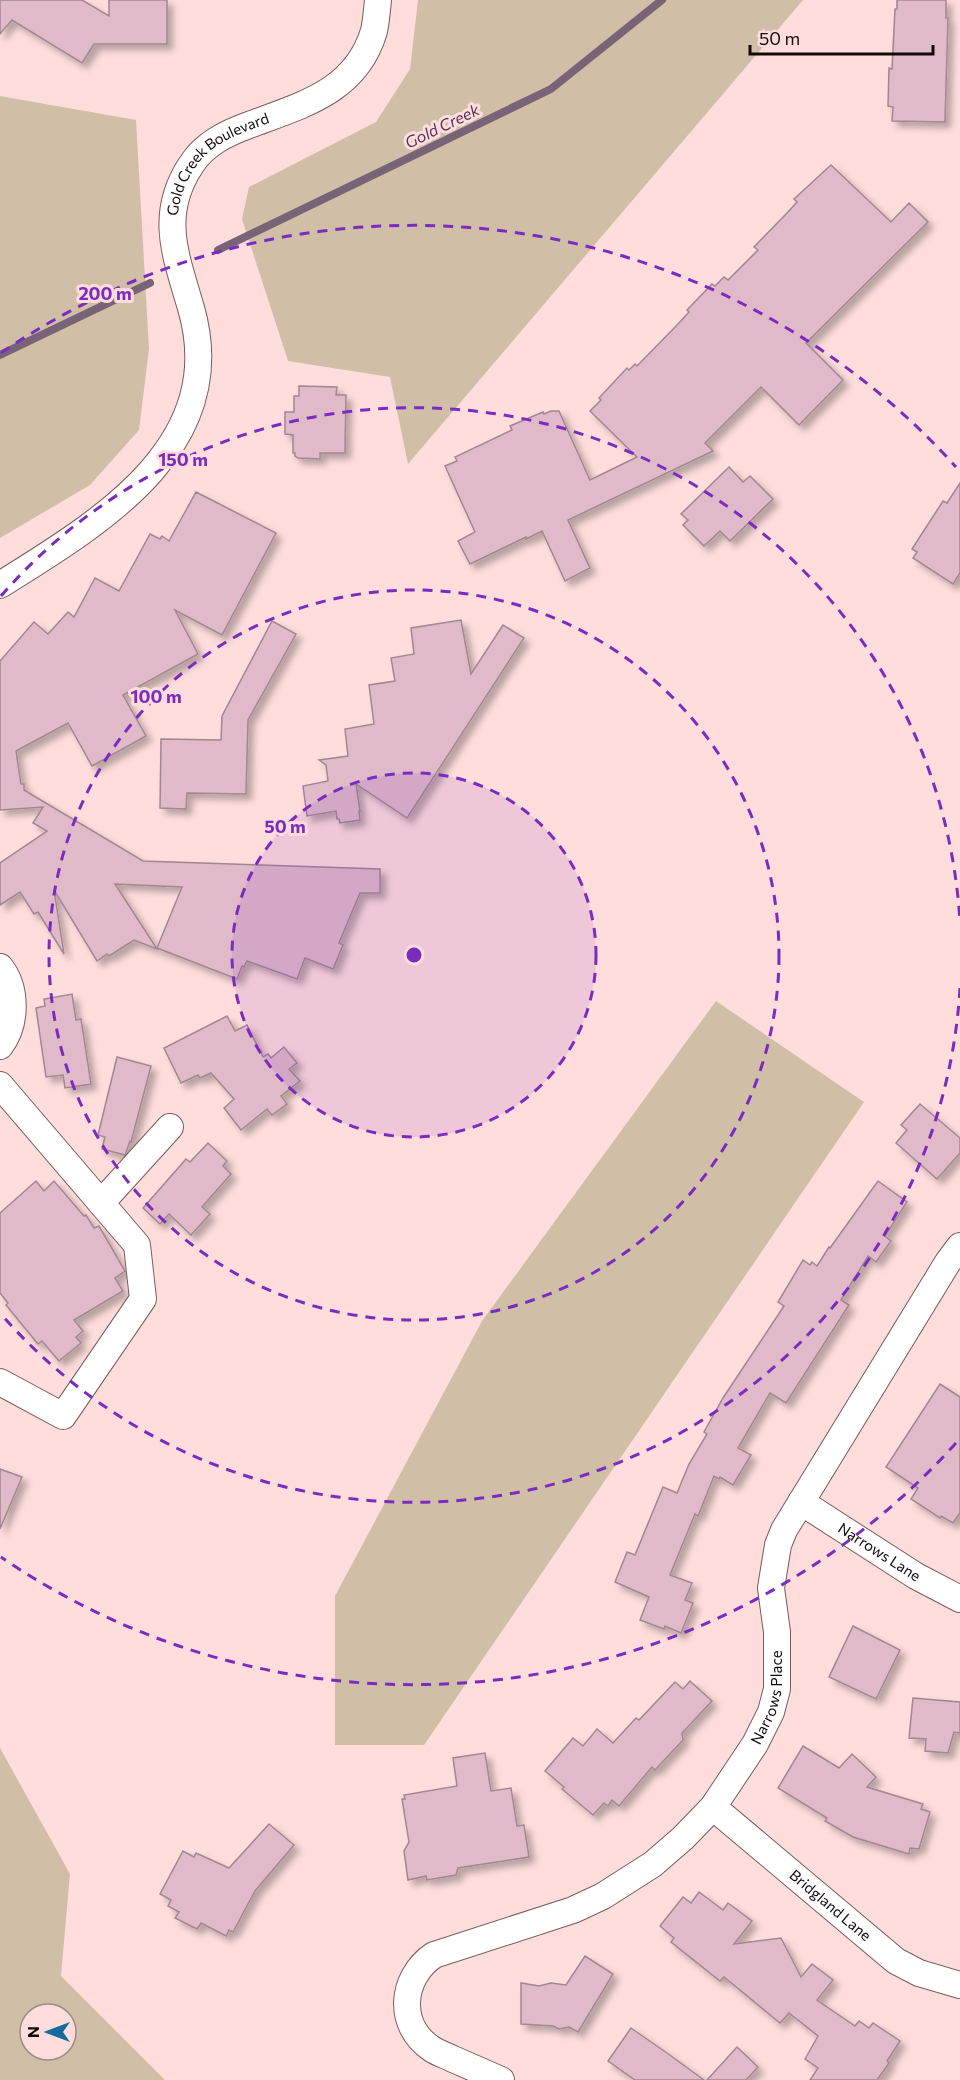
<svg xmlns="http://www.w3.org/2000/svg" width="960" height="2080" font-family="Commissioner,sans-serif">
	<defs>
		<filter id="shadow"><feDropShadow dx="5.5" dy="5.5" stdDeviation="3" flood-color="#0004"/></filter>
	</defs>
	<rect width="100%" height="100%" fill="#fedddc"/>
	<g fill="#d0bfa6" fill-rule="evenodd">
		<polygon points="418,0 803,0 408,464 390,377 288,361 242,219 249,187 376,122 410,69"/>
		<polygon points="0,96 136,120 149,349 139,430 90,485 0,538"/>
		<polygon points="716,1001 864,1102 424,1745 335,1745 335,1596 482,1321"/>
		<path d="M0,1748L70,1874L61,1976L165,2080H0ZM30,2014H66V2050H30Z"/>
	</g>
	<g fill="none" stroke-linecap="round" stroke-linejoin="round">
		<g stroke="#786476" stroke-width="8">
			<polyline points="218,250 551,89 662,0"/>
			<polyline points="0,355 150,283"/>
		</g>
	</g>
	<g fill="#e0bac9" stroke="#a28691" stroke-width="1.5" filter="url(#shadow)">
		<polygon points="0,0 82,0 109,16 109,0 167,0 167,44 94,44 82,63 12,20 0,34"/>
		<polygon points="897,0 946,0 946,18 948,18 945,122 892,121 893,107 888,106 889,68 892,69 895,9 897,9"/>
		<polygon points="831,165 891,222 909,203 928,222 806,343 843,380 799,425 761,387 705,443 713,451 568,520 590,568 565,581 542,531 526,539 526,537 470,564 458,541 475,532 445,466 457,461 455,457 512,430 510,426 543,412 544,414 551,411 559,411 590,480 637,457 590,411 601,400 599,398 627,368 629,370 635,364 637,366 678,324 689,312 687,310 712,284 715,286 724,277 728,280 758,250 754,247 787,213 797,202 794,199"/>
		<polygon points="299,386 337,387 336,395 346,395 345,453 320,453 320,459 298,458 295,456 295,453 293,453 293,435 285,434 285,412 294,412 294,396 299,396"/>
		<polygon points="729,467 743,482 750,476 773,499 730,541 720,531 704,546 683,525 688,520 681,514"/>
		<polygon points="960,483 960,573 953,584 913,558 917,552 912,549 943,501 947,503"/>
		<polygon points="196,492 276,533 222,635 175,610 198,654 123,695 146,736 92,766 68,723 16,751 21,784 24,784 24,790 143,861 380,869 380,893 360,893 339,943 343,945 333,969 305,958 297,979 247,961 244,967 242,966 237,979 157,948 182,887 115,884 157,949 134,940 109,956 107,954 97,961 54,890 64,954 38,912 34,914 20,892 0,905 0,863 47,831 33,823 43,807 0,810 0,661 34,622 48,634 68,612 74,617 95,578 119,591 150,534 160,539 162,536 169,541"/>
		<polygon points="461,620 471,674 503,625 524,638 407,818 356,784 360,811 359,811 360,820 340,823 339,819 337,819 336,811 307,816 303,786 328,781 326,765 319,760 348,756 345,729 374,724 369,685 395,681 391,658 414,654 411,628"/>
		<polygon points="272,621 296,634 248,720 246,794 187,793 186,809 160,808 161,739 221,740 222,716"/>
		<polygon points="72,994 76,1020 81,1019 91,1084 65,1088 63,1075 46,1077 36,1008 45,1006 44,999"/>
		<polygon points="227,1016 235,1031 247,1025 263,1057 268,1054 271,1058 284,1047 297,1063 289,1069 300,1081 281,1096 287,1104 272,1115 267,1109 241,1130 224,1108 234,1099 211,1073 200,1078 198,1075 181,1083 164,1048"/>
		<polygon points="117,1057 151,1066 131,1142 130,1141 125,1155 102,1149 105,1137 98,1135"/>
		<polygon points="920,1104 960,1138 960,1153 937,1179 896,1143 907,1130 901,1125"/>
		<polygon points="208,1143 227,1161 223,1166 231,1174 202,1207 210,1214 191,1235 169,1214 160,1224 143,1208 186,1159 190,1162"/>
		<polygon points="36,1181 44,1191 54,1181 84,1216 86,1215 94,1228 99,1226 125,1271 115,1278 123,1291 74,1320 83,1331 76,1337 81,1343 59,1361 42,1341 38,1344 6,1305 8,1303 0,1293 0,1213"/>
		<polygon points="878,1181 907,1202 885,1236 891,1241 876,1262 868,1256 841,1300 849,1305 786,1403 770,1393 738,1448 751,1455 733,1485 720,1477 719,1479 714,1476 698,1516 695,1514 670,1575 692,1583 685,1600 693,1603 681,1633 665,1626 664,1629 640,1620 649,1597 615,1582 627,1552 635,1555 663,1487 677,1493 689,1464 707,1434 704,1432 723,1398 784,1306 778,1302 803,1260 810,1265 812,1262 817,1266 829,1247 830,1248"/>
		<polygon points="940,1384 960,1397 960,1513 953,1523 941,1516 940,1518 911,1499 918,1488 886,1467"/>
		<polygon points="0,1469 22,1477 0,1529"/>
		<polygon points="853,1626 900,1650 876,1699 829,1677"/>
		<polygon points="690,1681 712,1701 682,1733 683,1740 655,1770 652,1767 619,1806 612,1800 608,1806 604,1803 593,1815 562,1789 564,1787 545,1771 573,1738 583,1746 597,1729 613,1743 636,1718 639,1720 675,1682 683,1689"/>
		<polygon points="913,1698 960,1702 960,1733 954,1732 948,1753 925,1751 926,1739 909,1738"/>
		<polygon points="803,1746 839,1768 852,1754 876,1777 867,1787 923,1804 921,1809 930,1812 919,1849 910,1848 909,1854 853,1837 825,1821 827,1818 778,1788"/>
		<polygon points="485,1753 491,1791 511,1788 517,1826 524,1825 529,1857 458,1868 456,1875 427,1880 426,1876 408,1880 404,1851 409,1842 402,1799 405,1799 404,1795 457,1786 453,1758"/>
		<polygon points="269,1824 294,1845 255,1891 233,1932 229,1930 226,1936 201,1923 197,1929 175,1918 179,1912 168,1906 171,1900 160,1894 183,1851 194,1857 196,1853 229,1868"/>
		<polygon points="699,1892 723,1910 728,1903 752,1921 734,1944 781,1938 801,1977 812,1964 833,1980 817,2000 855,2026 859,2021 869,2028 873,2023 900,2041 887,2061 889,2063 877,2080 810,2080 818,2068 805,2059 818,2036 789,2013 780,2023 724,1977 720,1981 671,1942 674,1938 660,1926 683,1897 691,1903"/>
		<polygon points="585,1956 613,1974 578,2032 569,2027 559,2029 553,2026 521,2024 521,1983 539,1986 551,1983 566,1985"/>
		<polygon points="631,2028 667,2053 704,2080 635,2080 608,2061"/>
		<polygon points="737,2047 758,2067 746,2080 707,2080"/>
	</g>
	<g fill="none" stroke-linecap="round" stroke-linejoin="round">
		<defs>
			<g id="street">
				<path id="s1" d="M0,585C99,523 231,446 191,308C176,256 158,215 191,165C204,144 227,133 249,125C302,105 356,92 374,31C376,22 377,10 378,0"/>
				<path d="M0,967C17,988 17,1024 0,1046"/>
				<polyline points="0,1085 137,1245 143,1299 63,1416 0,1382"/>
				<polyline points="101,1203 170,1127"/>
				<path id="s2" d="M801,1502L916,1576L960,1599"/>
				<path id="s3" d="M713,1807L896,1961L919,1973L960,1985"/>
				<path id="s4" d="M501,2080C485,2073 469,2066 453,2059C447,2056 438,2053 432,2049C396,2025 401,1977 434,1955L573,1910L603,1896L653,1864L683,1838L713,1807L755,1744L771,1712L777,1689V1632L771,1588L778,1545L784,1530L948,1262L960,1246"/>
			</g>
		</defs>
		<use href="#street" stroke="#775c5b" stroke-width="28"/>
		<use href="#street" stroke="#fff" stroke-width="26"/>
	</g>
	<circle cx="414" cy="955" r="182" fill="#7b2cbf" fill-opacity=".12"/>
	<g fill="none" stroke="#7b2cbf" stroke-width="3" stroke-dasharray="10 8">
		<circle cx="414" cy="955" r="182"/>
		<circle cx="414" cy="955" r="365"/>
		<path d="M960 988A547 547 0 0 1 1 1314M1 596A547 547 0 0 1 960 922"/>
		<path d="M956 1443A730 730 0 0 1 1 1557M1 353A730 730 0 0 1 956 467"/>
	</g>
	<g text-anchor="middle" stroke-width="6" stroke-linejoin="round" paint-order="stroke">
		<g font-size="15" fill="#130909" stroke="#fedddc">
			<text dy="5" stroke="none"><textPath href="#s1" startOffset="534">Gold Creek Boulevard</textPath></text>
			<text dy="5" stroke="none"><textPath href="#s2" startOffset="93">Narrows Lane</textPath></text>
			<text dy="5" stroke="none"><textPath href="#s4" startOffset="634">Narrows Place</textPath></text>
			<text dy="5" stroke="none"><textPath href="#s3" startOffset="153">Bridgland Lane</textPath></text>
		</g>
		<g font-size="16" font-style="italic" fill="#563259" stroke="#fedddc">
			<text transform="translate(442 126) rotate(-26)" y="6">Gold Creek</text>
		</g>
	</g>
	<circle cx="414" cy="955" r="9" fill="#7b2cbf" stroke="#fedddc" stroke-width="3"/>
	<g font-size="18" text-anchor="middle" font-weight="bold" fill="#7b2cbf" stroke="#fedddc" stroke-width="6" stroke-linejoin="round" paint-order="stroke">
		<text x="105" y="300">200 m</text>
		<text x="183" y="466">150 m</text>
		<text x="156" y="703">100 m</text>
		<text x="285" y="833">50 m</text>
	</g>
	<g transform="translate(48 2032) rotate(270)"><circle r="28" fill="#fedddc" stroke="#a08888" stroke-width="1.5"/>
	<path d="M0-4.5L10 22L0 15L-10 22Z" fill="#146c9c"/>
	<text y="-9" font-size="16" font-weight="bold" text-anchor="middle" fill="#130909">N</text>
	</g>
	<path d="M750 45v9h183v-9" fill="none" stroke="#130909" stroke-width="3"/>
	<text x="759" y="45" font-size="18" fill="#130909" stroke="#fedddc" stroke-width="4.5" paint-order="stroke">50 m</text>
</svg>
